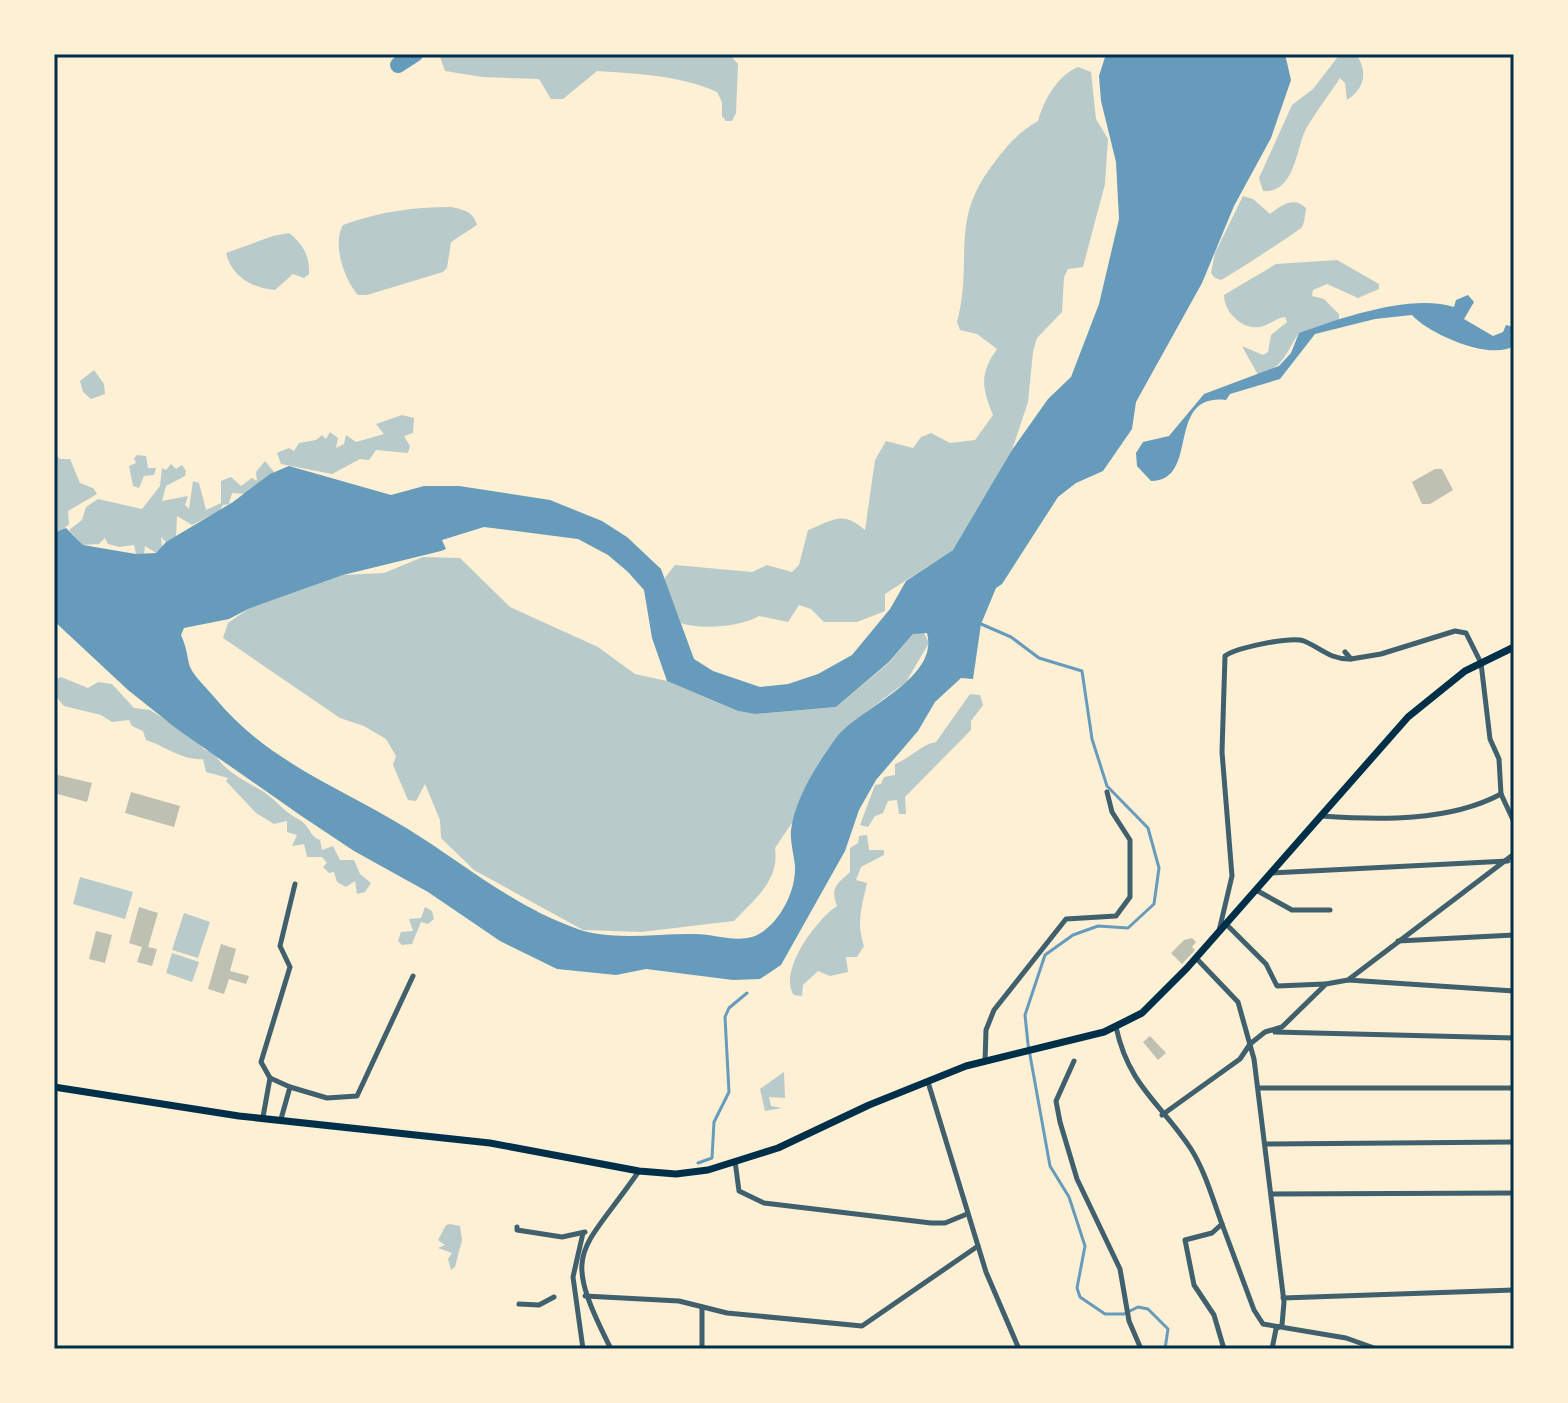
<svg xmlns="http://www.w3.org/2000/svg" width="1568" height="1403" font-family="Mulish,sans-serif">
	<rect width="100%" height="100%" fill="#fdf0d5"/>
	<g fill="#b9caca">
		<path d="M439,54H729L738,64L736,113L732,121H726L722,116V102L717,92C679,75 638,74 597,71L563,99H551L539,79L482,77L445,71Z"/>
		<path d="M1340,54H1356C1368,71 1365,89 1347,100L1345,83L1340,78C1329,95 1317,110 1307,127C1296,145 1296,194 1263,191L1259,178L1292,105L1313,89Z"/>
		<path d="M1078,67L1091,72L1096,119L1108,139L1105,184L1083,267L1068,269L1064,277L1062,312L1037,338L1033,352L1028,402L1012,450L967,530L953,550L885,594V611L857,622H824L811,609L799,605L788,622L759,616C740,627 701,630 681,623L664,579L675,565L752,572L767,565L792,572L799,565L808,530C834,520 842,510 865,530L875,460L886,441L913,448L921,437L931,433L950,443L975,440L993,415C982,388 979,374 997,349L977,334L960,330L957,322C974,258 948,222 994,163C1007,145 1019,132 1038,121C1044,100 1057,76 1078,67Z"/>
		<path d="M1243,196L1253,199L1270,214C1281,205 1294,196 1306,208C1305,214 1305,221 1302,227C1299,231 1229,276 1221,280L1215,278L1211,273L1215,253Z"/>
		<path d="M451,207C464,210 473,211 477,225L451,242L447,268L443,272L367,295H358C344,279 332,244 343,225C379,212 411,207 451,207Z"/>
		<path d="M289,233C303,244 310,256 309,274L304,278L293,274L275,290C252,288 232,277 226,253L273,236Z"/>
		<path d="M1337,260L1379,284V289L1358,298L1327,284L1313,290L1312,296L1324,299L1339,314V320L1299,333C1286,352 1284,368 1258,375L1242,346L1263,355L1268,352L1271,335L1287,322L1285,317C1276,318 1270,325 1260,327C1242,330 1224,312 1224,295L1276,264Z"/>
		<polygon points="94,370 104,384 105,394 91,399 83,392 80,381"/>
		<polygon points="402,415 414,418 413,433 404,436 410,446 408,453 376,450 369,460 360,459 332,474 281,464 277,453 289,448 294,451 299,443 316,440 322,435 326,439 330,432 338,438 336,448 344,444 346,435 356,442 384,434 376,424"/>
		<polygon points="54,453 60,459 70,459 80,483 93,488 97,494 68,511 69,524 58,534 54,533"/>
		<polygon points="137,455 146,456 148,468 156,468 154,475 144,476 139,488 133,486 129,466 136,463 134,458"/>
		<polygon points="265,461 274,472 272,475 247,494 232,493 229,504 223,505 215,518 211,515 192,525 177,516 176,537 166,542 161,537 162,547 156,553 145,546 144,554 136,554 134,545 119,547 108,544 105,538 99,544 83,545 69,530 82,520 86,507 98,499 142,509 160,486 162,468 166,470 171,464 176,469 182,465 186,471 185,476 166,486 162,501 188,496 185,505 189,509 193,481 199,483 206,510 221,503 221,481 231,477 241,486 252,478 257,481 256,472"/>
		<path d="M423,557L460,558L510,607L598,647L635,674L667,681L738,711L755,714L836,707L889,663L913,634L923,631L929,643L906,682L866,712L805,792L796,817L775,848C780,881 754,899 734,921L641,932L583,930L474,870L441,838L440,820L425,784L416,801L408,800L393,765L396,756L386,739L364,726L340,718L223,638L228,623L248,609L343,575L384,573Z"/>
		<path d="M61,677L88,688L98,682L112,684L134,708L150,710L191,736L205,750L215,753C221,770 249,783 264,792C275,799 284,812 298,819C310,825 309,836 320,840L322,850L333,846L340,860H354L360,874L371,883L365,892L357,894L355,881L346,887L337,882L334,872L329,873L323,867L327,863L322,857H307L304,844L292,846L297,835L287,832V821L274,824L256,813L226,781L228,778L206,772L203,759C183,761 165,746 146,740L143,731L132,726L129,720L112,722L101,715L64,706L54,694V680Z"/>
		<path d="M970,694L980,695L983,705L971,721V730L905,797L906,814H899L897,800L888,801L883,813L875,816L868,827L860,825L875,785L881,784L884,777L895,775V764C911,758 920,745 936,742Z"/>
		<path d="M867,835L869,850H884V855L861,867L856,880L867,883C862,906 856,922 864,946L857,957H846L848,972L830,976L818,971L803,985L802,996L794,995C778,971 816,920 837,906C830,887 837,884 850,872V848L858,843L859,836Z"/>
		<polygon points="80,877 133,892 125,919 73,904"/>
		<polygon points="425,907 432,911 434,919 428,924 421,922 412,944 402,945 398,941 401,932 413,931 409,919 421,918"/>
		<polygon points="184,913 210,922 198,958 172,950"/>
		<polygon points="172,953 199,962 192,982 166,973"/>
		<polygon points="784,1072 785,1098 769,1097 771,1106 782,1108 765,1111 760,1089"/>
		<polygon points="450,1224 460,1226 462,1240 455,1267 451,1270 448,1259 452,1253 438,1248 445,1245 438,1240 446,1225"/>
	</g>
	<g fill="#669bbc" fill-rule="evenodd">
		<path d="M1106,54H1285L1291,80L1271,138L1234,206L1202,283L1136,402L1132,429L1103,471L1076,483L1058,497L1002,584L996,588L981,624L973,679L961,678L935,702L918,731L876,780L859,810L845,851L781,965L760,979L733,980L646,969L616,975L557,969L500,941L428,892L354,851L300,815L177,729L128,690L54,621V533L66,528L83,545L136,554L156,553L166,542L233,502L270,474L289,466L391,495L424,486H459L550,500L602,521L627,537L661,569L694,659L713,671L760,687L788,684L818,674L852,655L890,609L906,581L953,550L1012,450L1048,399L1071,377L1099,304L1119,219L1116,162L1101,101L1099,76ZM484,527L578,539L608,555L628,572L644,590L652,638L667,681L738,711L755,714L836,707L889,662L913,634L927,633C940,679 857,709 836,738C818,763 795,798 791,830C790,842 794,855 795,866C796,889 783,916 765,930C745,947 719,934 695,934C657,933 611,942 575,928C513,906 463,863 408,829C338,786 269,763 215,698C208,689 192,675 189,664C187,654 186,646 181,635L184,628L229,619L248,609L343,575L441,551L446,549L442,540Z"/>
		<path d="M1468,295L1474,302L1464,319L1493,336L1503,332L1506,325L1514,327V346C1490,361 1429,334 1412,315L1375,319L1315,334L1280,379L1230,394L1226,400C1164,393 1201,481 1151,481L1137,466L1136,453L1143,442L1169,436L1204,394L1279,366L1291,353L1299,333C1340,318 1412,293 1454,307L1456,300Z"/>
	</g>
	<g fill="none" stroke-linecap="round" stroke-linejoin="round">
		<g stroke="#669bbc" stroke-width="3">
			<polyline points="981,624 1011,637 1039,658 1082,671 1092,739 1107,786 1148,828 1159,868 1154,904 1128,928 1098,926 1073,935 1045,955 1025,1015 1028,1044 1050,1166 1069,1197 1085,1246 1077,1288 1080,1297 1105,1314 1124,1314 1138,1307 1148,1309 1168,1329 1165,1349"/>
			<polyline points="698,1163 712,1158 714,1122 729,1092 725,1017 729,1008 747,993"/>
		</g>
		<polyline stroke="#669bbc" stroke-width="16" points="398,65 415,54"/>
	</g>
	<g fill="#bec0b2">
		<polygon points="1435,469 1442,469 1453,490 1430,504 1422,504 1412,482"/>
		<polygon points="54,774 92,783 87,802 54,793"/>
		<polygon points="131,792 180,806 174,827 125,813"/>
		<polygon points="139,907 158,913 148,947 157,949 152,966 137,962 142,947 129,943"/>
		<polygon points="96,931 112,935 105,963 89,959"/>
		<polygon points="1192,938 1196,942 1192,947 1195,950 1182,964 1171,953 1184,940"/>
		<polygon points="221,944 236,949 230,971 249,976 246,984 229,979 224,994 208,989"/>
		<polygon points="1150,1036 1166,1053 1158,1060 1143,1042"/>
	</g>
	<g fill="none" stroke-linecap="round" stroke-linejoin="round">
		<g stroke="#3f606c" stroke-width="5">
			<polyline points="1345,652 1351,659 1381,654 1455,631 1466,633 1481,663 1490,739 1499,759 1501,794 1514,822"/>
			<path d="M1321,816C1379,820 1449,822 1501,794"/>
			<polyline points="1271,873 1508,861"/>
			<polyline points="1256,890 1292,910 1330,910"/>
			<polyline points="1226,924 1266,964 1277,986 1325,984"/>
			<path d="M1219,931L1232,876L1222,752L1225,656C1235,648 1291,636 1304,641C1321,648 1331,660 1351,659"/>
			<polyline points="1398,941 1514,935"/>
			<polyline points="1196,958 1238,1002 1254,1059 1284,1302 1282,1325 1276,1329 1272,1349"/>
			<polyline points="1348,980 1514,991"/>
			<path d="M1116,1027C1129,1087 1161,1103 1191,1149C1205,1171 1213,1200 1222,1224L1212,1233L1185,1240L1194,1285L1214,1315L1224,1349"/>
			<polyline points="1275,1032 1514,1038"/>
			<polyline points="1074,1061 1056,1101 1060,1122 1077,1179 1120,1269 1129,1321 1141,1349"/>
			<polyline points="985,1062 986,1030 994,1010 1066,919 1116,916 1130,897 1130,840 1112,812 1107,792"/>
			<polyline points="928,1082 986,1272 1019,1349"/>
			<polyline points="290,1087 270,1078 261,1062 290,967 280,946 295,884"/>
			<polyline points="1259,1088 1514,1088"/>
			<polyline points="1162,1115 1240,1059 1250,1044 1265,1032 1282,1027 1326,984 1348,980 1514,854"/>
			<polyline points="263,1117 270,1078"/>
			<polyline points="281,1119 290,1087 327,1098 357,1096 413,976"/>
			<polyline points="1266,1144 1514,1142"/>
			<polyline points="735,1161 739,1191 764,1203 931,1223 945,1223 967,1214"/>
			<polyline points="1272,1194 1514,1193"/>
			<polyline points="1222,1224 1254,1310 1263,1324 1346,1338 1377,1349"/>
			<polyline points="517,1227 517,1230 562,1237 585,1232"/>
			<polyline points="583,1233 573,1277 583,1349"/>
			<polyline points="585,1296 679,1301 727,1313 862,1326 978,1246"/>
			<polyline points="1283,1298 1514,1290"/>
			<polyline points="519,1304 539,1305 554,1297"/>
			<polyline points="702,1307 702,1349"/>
			<path d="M611,1349C560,1248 580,1256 639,1171"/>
		</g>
		<polyline stroke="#003049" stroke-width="7" points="54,1087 239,1116 490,1143 639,1171 676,1174 708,1170 778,1148 869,1105 966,1066 1104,1032 1142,1013 1187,968 1408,717 1465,671 1514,647"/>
	</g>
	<rect width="1568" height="1403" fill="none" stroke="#fdf0d5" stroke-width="112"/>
	<rect x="56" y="56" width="1456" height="1291" fill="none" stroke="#003049" stroke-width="3"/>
</svg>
